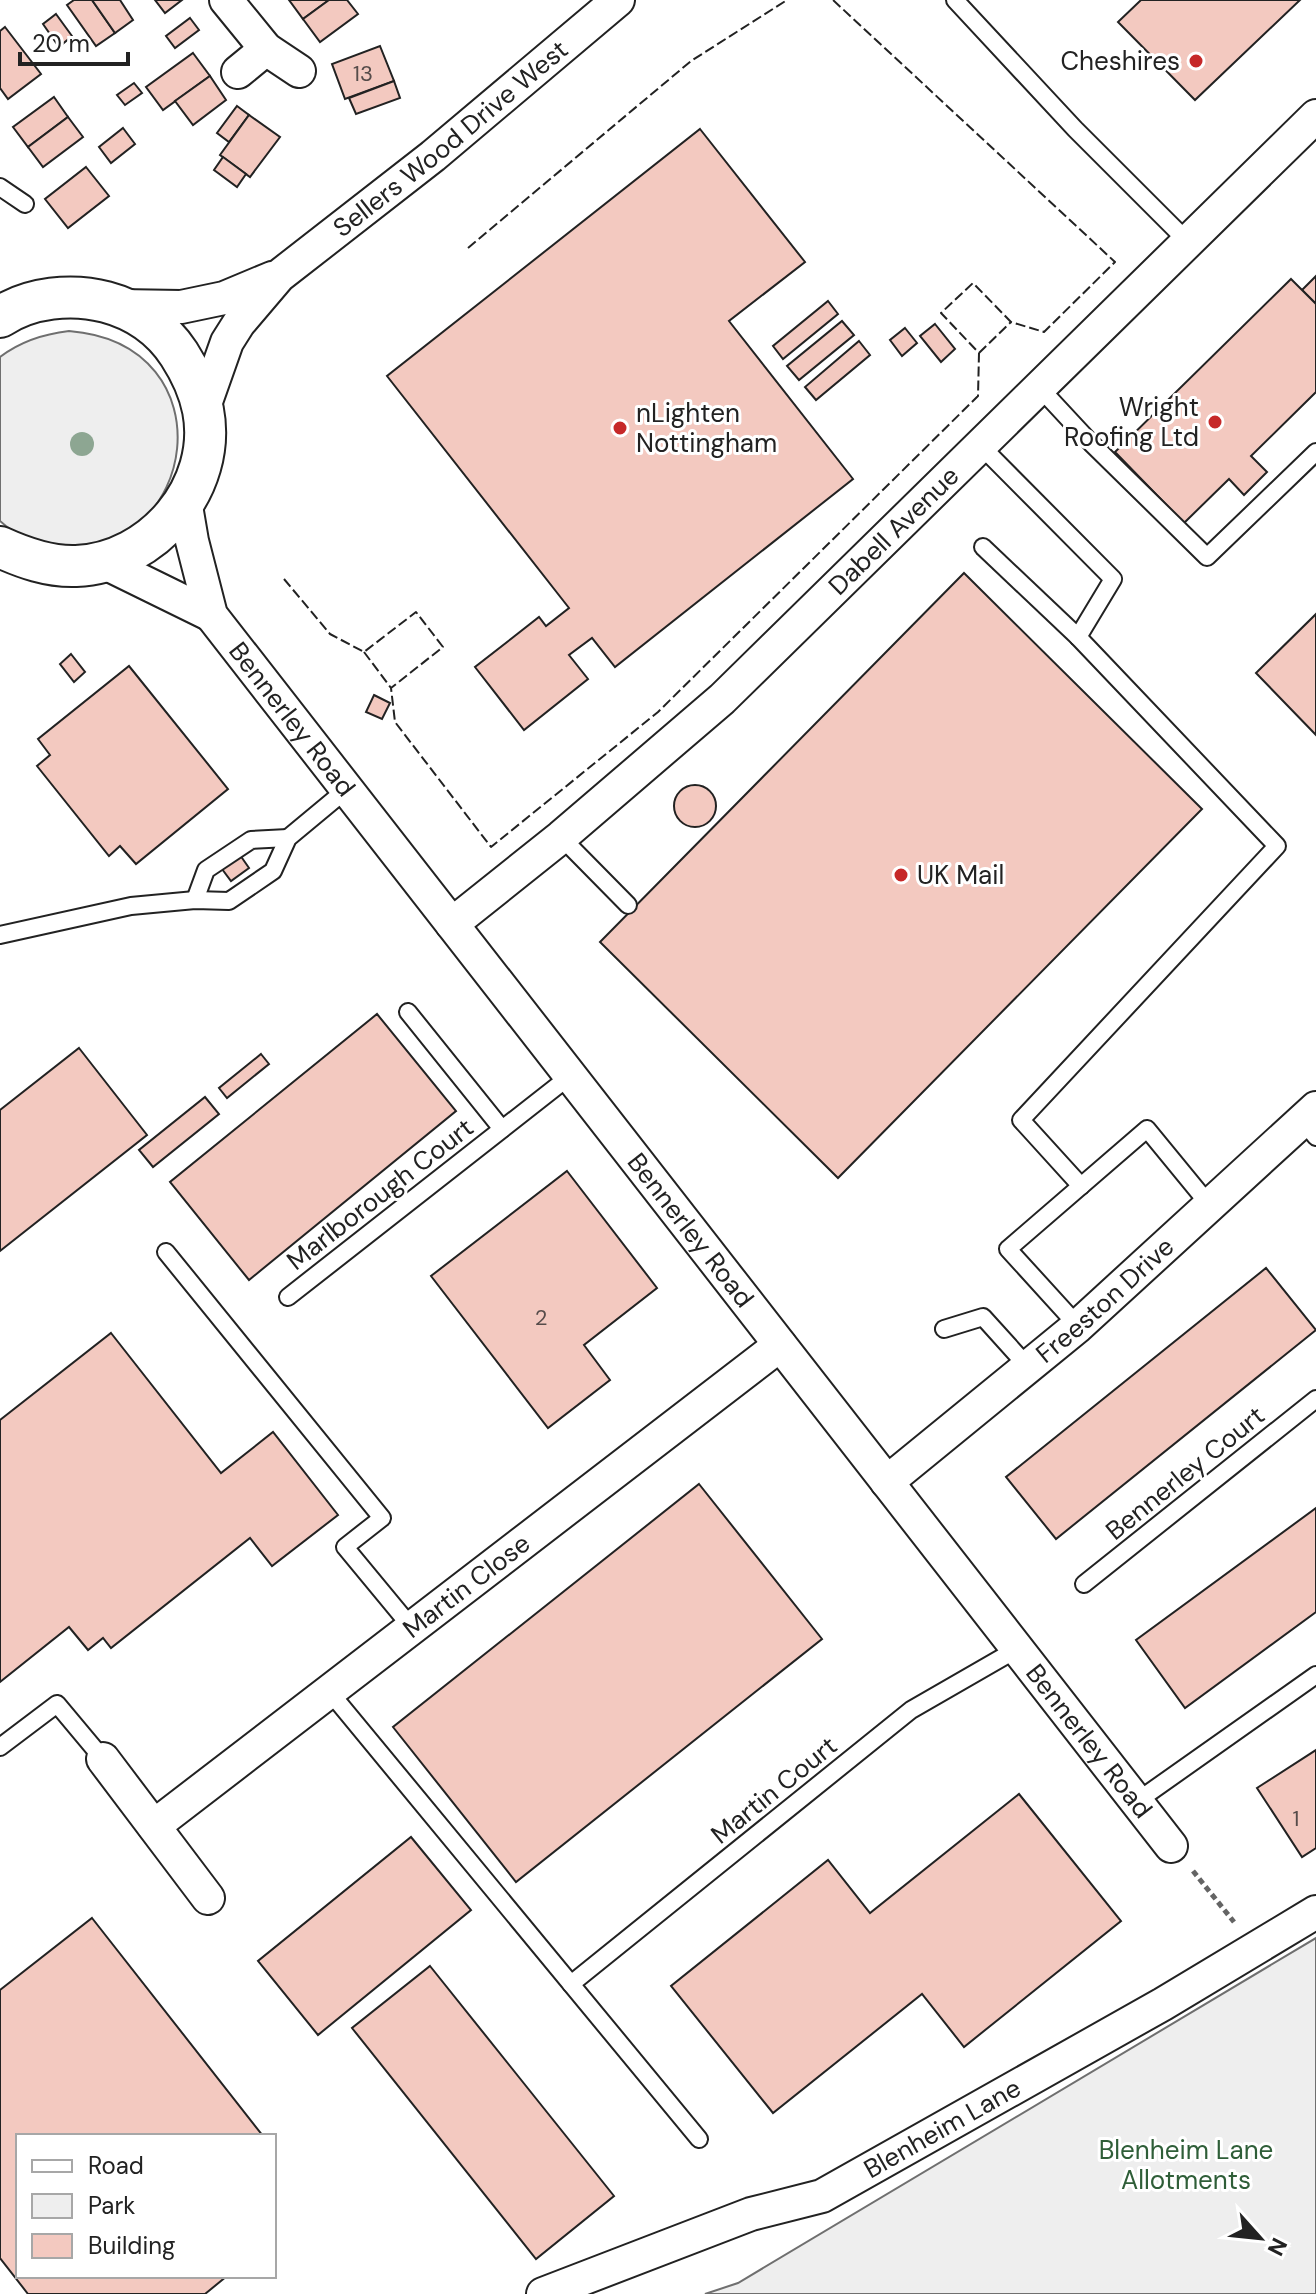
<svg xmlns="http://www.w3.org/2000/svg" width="1316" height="2294" font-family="'DM Sans',sans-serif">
	<rect width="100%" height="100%" fill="#fff"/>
	<g fill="#eee" stroke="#6f6f6f" stroke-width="2">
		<path d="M69,331C231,344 198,559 61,546C39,544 17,537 0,521V357C21,341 43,334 69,331Z"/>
		<polygon points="1316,1938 1316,2294 705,2294 738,2283"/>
	</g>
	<g fill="#f3c9c0" stroke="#222" stroke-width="2">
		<polygon points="74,0 92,0 115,33 96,46 67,5"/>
		<polygon points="92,0 120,0 133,20 115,33"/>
		<polygon points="155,0 182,0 165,13"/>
		<polygon points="289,0 329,0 303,19"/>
		<polygon points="329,0 347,0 358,14 320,42 303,19"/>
		<polygon points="1141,0 1300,0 1195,100 1118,22"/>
		<polygon points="56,14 72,36 59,47 43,24"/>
		<polygon points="190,18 199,30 175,48 166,36"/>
		<polygon points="5,27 41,74 8,99 0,88 0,31"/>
		<polygon points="380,46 394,81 345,99 332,64"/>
		<polygon points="193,53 210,76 163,110 146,87"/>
		<polygon points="210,76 226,100 193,125 175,101"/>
		<polygon points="394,81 400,98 356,114 349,98"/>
		<polygon points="134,83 142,93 125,105 117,95"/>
		<polygon points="54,97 68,117 28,147 13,127"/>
		<polygon points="237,106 249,115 229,142 217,133"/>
		<polygon points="249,115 280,137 250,177 220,155"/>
		<polygon points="68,117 83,137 43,167 28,147"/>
		<polygon points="123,128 135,144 111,163 99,147"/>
		<polygon points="700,129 805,262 729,321 853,479 615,667 592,638 569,655 588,679 524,730 475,667 539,617 546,626 569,608 387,376"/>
		<polygon points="223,157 246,174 237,187 214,170"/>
		<polygon points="86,167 109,196 68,228 45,199"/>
		<polygon points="1316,276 1316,304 1302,290"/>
		<polygon points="1291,279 1316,304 1316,392 1251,456 1267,472 1244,495 1229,479 1184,523 1115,452"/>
		<polygon points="828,301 838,314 783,359 773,346"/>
		<polygon points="842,321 854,335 799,380 787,366"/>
		<polygon points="935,324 955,349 941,362 920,336"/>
		<polygon points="905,328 917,343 902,356 890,340"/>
		<polygon points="859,341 870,355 816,400 805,387"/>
		<polygon points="964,573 1202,809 838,1178 600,942"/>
		<polygon points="1316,614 1316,735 1256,673"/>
		<polygon points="71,654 85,672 74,682 60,664"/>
		<polygon points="129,666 228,789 136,864 120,846 109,856 37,766 50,755 38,739"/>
		<polygon points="374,695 390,703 382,719 366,712"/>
		<circle cx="695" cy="806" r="21"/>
		<polygon points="240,855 249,868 231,881 222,869"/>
		<polygon points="377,1014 456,1111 249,1280 170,1182"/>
		<polygon points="79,1048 147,1135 0,1251 0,1110"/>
		<polygon points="261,1054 269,1064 227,1098 219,1088"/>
		<polygon points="205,1097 219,1114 153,1167 139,1150"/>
		<polygon points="567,1171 657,1288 584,1345 610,1380 548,1428 431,1276"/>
		<polygon points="1266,1268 1316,1330 1056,1539 1006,1477"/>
		<polygon points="111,1333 221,1473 273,1432 338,1515 272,1566 250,1538 111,1648 103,1638 88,1650 69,1627 0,1682 0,1420"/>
		<polygon points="699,1484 822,1639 516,1882 393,1727"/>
		<polygon points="1316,1508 1316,1612 1185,1708 1136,1640"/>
		<polygon points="1316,1750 1316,1848 1302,1857 1257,1788"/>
		<polygon points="1019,1794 1121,1921 964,2047 922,1994 773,2113 671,1986 828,1860 870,1913"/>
		<polygon points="411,1837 471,1910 318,2035 258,1961"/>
		<polygon points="92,1918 263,2136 18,2136 18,2276 227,2276 205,2294 28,2294 0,2258 0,1990"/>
		<polygon points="430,1966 614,2196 536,2259 352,2028"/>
	</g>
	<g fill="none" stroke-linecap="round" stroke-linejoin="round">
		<defs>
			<g id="service">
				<polyline points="955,0 1075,129 1188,242"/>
				<polyline points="0,187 25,204"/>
				<polyline points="1039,387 1091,443 1207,557 1316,452"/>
				<polyline points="980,445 1113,579 1078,637 1277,846 1021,1120 1081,1186"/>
				<polyline points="983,547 1078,637"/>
				<polyline points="561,837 628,905"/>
				<polyline points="195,900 206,870 251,840 288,838"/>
				<polyline points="0,935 131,906 195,900 229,901 273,871 288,838 347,789"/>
				<polyline points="408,1012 502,1129"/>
				<polyline points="1303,1121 1316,1137"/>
				<polyline points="166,1252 382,1518 345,1547 412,1628"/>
				<polyline points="288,1297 570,1076"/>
				<polyline points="1078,1326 1008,1249 1147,1129 1211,1207"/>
				<polyline points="944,1329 983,1317 1029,1368"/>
				<polyline points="1084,1584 1316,1399"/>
				<polyline points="329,1691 699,2139"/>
				<polyline points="0,1747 57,1704 103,1759"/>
				<polyline points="1136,1802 1316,1675"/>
				<polyline points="571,1984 911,1710 1017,1649"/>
			</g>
			<g id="minor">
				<polyline points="226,0 266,49 299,71"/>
				<polyline points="238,72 266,49"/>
				<polyline points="120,306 181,307 224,298 272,278"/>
				<path id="s1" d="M203,410L227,342L239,323L279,276L433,156L618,0"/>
				<path id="s2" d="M185,500L192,541L211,615L1171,1846"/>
				<polyline points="103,562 211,615"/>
				<path id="s3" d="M452,924L561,837L722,699L1316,116"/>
				<path id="s4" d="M887,1482L1078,1326L1316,1108"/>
				<polyline points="103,1759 208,1898"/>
				<path id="s5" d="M154,1826L780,1345"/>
				<path id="s6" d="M543,2294L751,2214L822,2196L1163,2004L1316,1912"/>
			</g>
			<path id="tertiary" d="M0,317C30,297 72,293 106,302C136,310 162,328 179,354C190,371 199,390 203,410C218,487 153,563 76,566C49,567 24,558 0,547"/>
		</defs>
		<use href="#service" stroke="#222" stroke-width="20"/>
		<use href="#minor" stroke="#222" stroke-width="36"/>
		<use href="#tertiary" stroke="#222" stroke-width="44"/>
		<polyline stroke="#646464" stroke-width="5" stroke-dasharray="6 4" stroke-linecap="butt" points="1193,1871 1234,1922"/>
		<use href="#service" stroke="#fff" stroke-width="16"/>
		<use href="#minor" stroke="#fff" stroke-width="32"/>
		<use href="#tertiary" stroke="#fff" stroke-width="40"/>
		<g stroke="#222" stroke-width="2" stroke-dasharray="10 4" stroke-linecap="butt">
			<polyline points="468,248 691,61 787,0"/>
			<polyline points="979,353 1011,322"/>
			<polyline points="284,579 330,634 364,652 416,612 443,647 391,688 395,722 491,847 658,712 978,396 979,353 941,313 973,283 1011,322 1044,332 1115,262 833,0"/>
			<polyline points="364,652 391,688"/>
		</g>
	</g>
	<circle fill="#8da692" cx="82" cy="444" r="12"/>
	<g fill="#c62828" stroke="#fff" stroke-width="3">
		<circle cx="1196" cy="61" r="8"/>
		<circle cx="1215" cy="422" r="8"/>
		<circle cx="620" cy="428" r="8"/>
		<circle cx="901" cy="875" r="8"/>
	</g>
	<g text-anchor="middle" stroke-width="6" stroke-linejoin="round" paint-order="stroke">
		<g font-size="22" fill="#564c4a">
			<text x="363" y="81">13</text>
			<text x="541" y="1325">2</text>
			<text x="1296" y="1826">1</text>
		</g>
		<g font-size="26" fill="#222" stroke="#fff" text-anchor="end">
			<text x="1180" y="70">Cheshires</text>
			<text x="1199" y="416">Wright<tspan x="1199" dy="30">Roofing Ltd</tspan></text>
			<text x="636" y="422" text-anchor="start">nLighten<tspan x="636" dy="30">Nottingham</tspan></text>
			<text x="917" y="884" text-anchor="start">UK Mail</text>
		</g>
		<g font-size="26" fill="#222" stroke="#fff">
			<text dy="9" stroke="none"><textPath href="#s1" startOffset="376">Sellers Wood Drive West</textPath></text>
			<text dy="9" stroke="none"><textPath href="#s3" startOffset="592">Dabell Avenue</textPath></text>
			<text dy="9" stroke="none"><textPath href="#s2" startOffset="250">Bennerley Road</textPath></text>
			<text transform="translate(380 1194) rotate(-38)" y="9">Marlborough Court</text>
			<text dy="9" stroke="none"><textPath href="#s2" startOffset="898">Bennerley Road</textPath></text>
			<text dy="9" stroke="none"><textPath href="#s4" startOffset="284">Freeston Drive</textPath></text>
			<text transform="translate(1185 1473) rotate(-39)" y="9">Bennerley Court</text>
			<text dy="9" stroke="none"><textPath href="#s5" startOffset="394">Martin Close</textPath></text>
			<text dy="9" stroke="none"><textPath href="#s2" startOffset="1546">Bennerley Road</textPath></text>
			<text transform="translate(774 1790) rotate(-39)" y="9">Martin Court</text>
			<text dy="9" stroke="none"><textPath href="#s6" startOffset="434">Blenheim Lane</textPath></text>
		</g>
		<g font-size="26" fill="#2f5e38" stroke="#fff">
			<text x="1186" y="2159">Blenheim Lane<tspan x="1186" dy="30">Allotments</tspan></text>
		</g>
	</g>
	<rect x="16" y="2134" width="260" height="144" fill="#ffffff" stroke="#a7a7a7" stroke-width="2"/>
	<rect x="32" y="2160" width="40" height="12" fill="#ffffff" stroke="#a7a7a7" stroke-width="2"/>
	<text x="88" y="2174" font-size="24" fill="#222222">Road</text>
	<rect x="32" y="2194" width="40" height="24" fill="#eeeeee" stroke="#a7a7a7" stroke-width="2"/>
	<text x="88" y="2214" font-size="24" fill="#222222">Park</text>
	<rect x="32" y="2234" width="40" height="24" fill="#f3c9c0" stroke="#a7a7a7" stroke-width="2"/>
	<text x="88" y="2254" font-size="24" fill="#222222">Building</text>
	<g transform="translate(1260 2238) rotate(117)" stroke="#ffffff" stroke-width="6" paint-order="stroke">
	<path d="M0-6L14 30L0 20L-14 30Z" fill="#222222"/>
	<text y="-12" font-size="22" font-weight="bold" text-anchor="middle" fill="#222222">N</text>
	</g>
	<path d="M20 52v12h108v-12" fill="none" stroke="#222222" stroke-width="4"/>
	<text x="32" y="52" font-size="24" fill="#222222" stroke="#ffffff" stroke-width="6" paint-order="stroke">20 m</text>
</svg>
